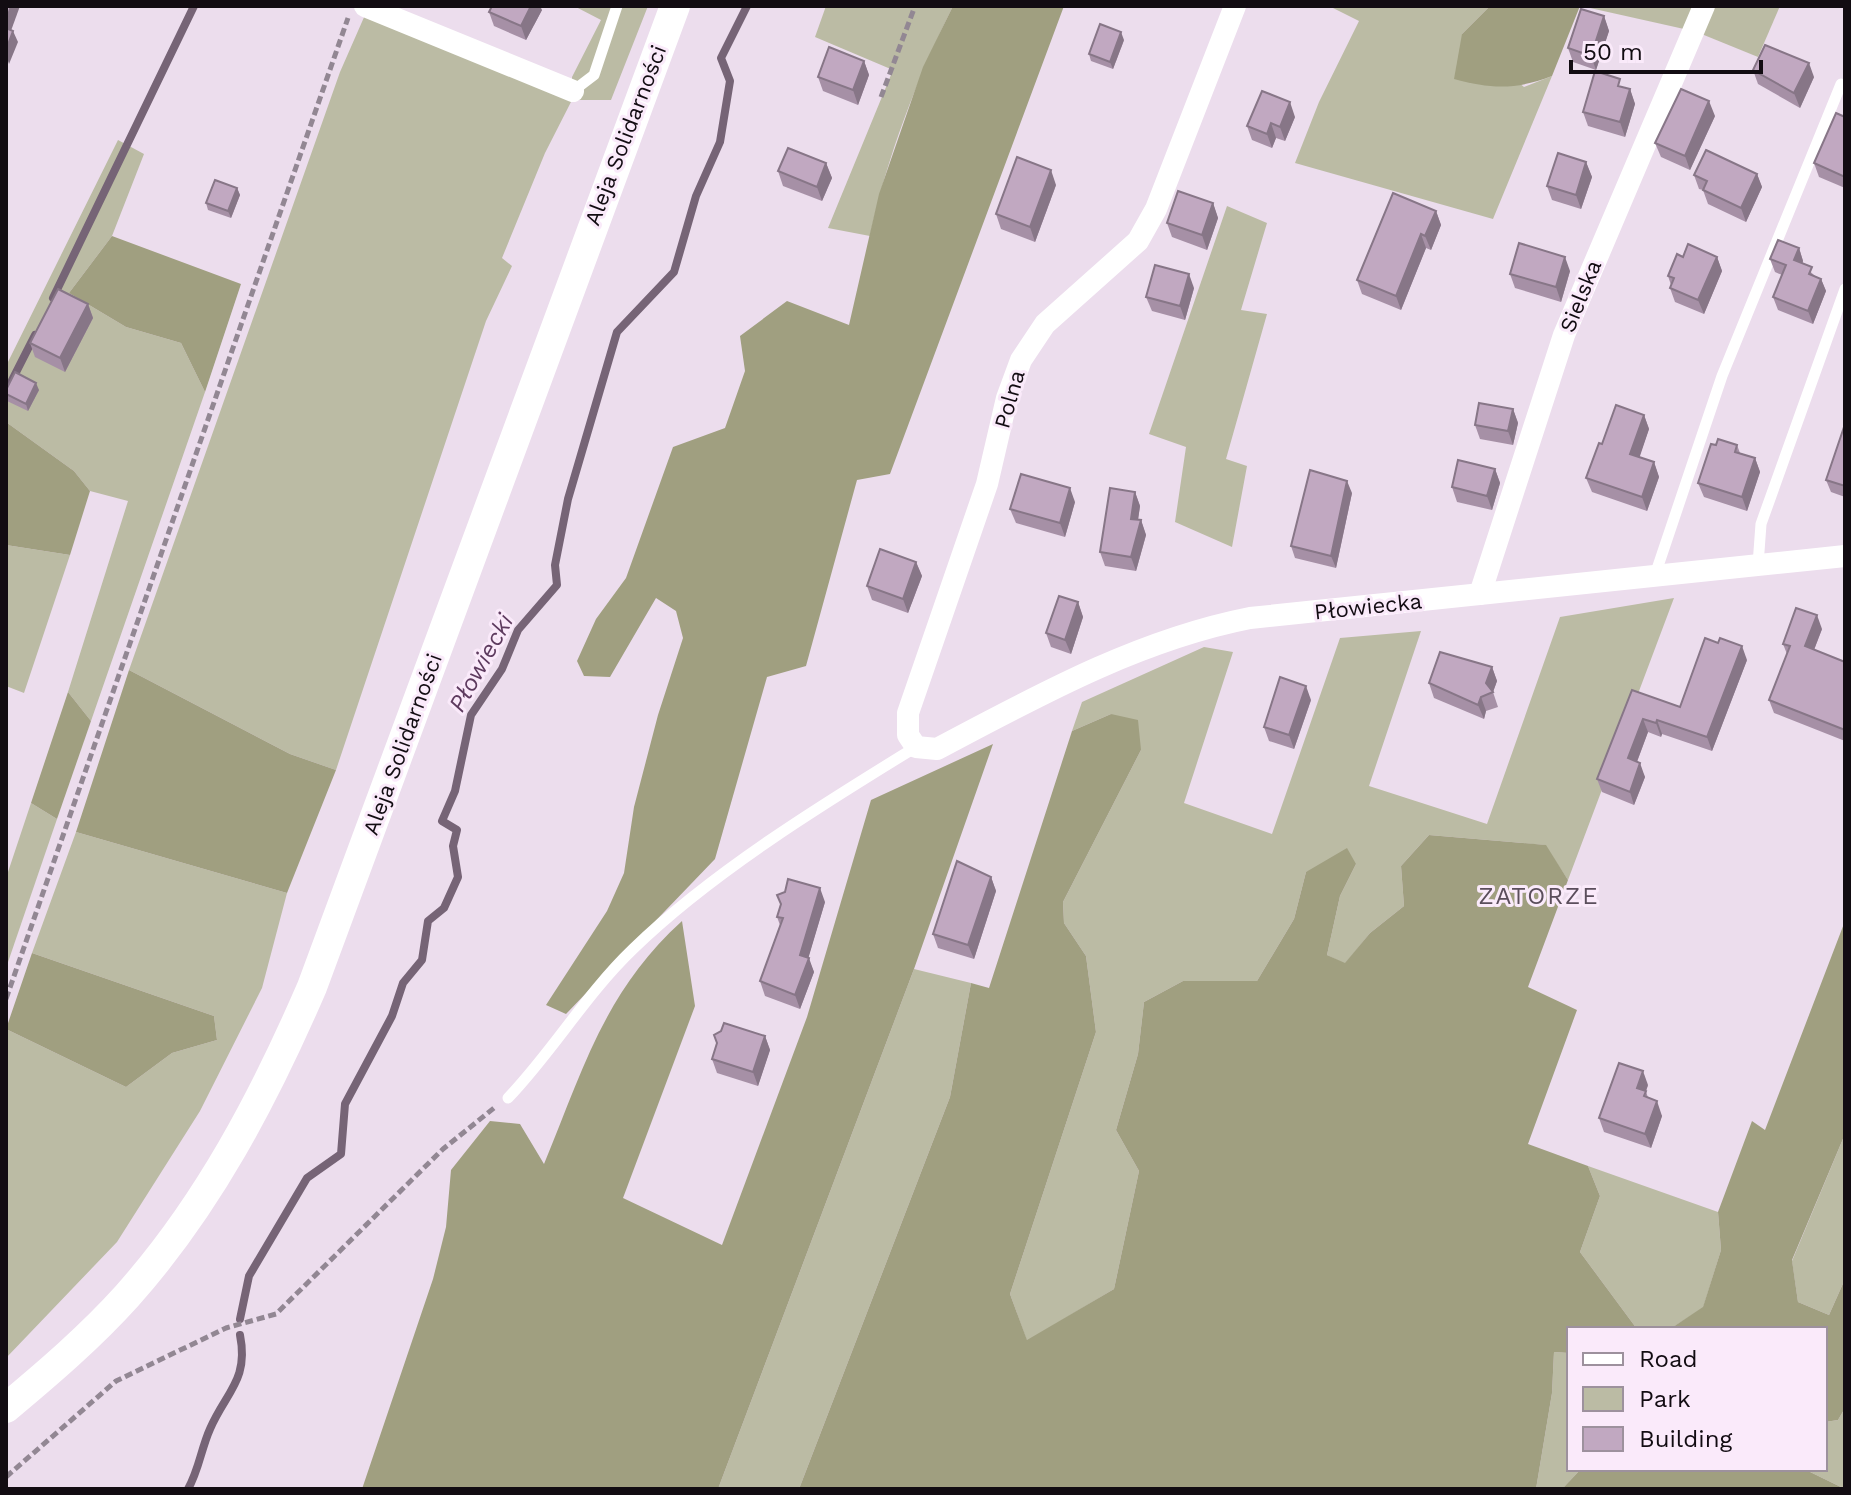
<svg xmlns="http://www.w3.org/2000/svg" width="1851" height="1495" font-family="'Work Sans',sans-serif">
	<rect width="100%" height="100%" fill="#ecdded"/>
	<g fill="#bbbba4">
		<polygon points="574,6 648,6 611,100 572,100 545,153 502,258 512,266 486,321 336,770 290,754 129,670 340,72 365,15 572,99 572,77 601,20"/>
		<path d="M826,6H953C917,79 887,156 870,236L828,228L893,70L815,37Z"/>
		<polygon points="1329,6 1490,6 1462,34 1524,87 1552,76 1493,219 1295,163 1319,102 1359,21"/>
		<polygon points="1581,6 1694,6 1684,29"/>
		<polygon points="1711,6 1780,6 1758,57 1699,33"/>
		<polygon points="118,140 144,154 112,236 69,293 126,327 181,343 205,392 91,721 68,692 128,501 90,491 74,471 6,422 6,366"/>
		<polygon points="1227,206 1267,223 1241,310 1267,314 1226,459 1247,466 1232,547 1175,522 1186,447 1149,434"/>
		<polygon points="6,545 70,555 24,693 6,686"/>
		<polygon points="1674,598 1568,880 1545,845 1429,835 1401,866 1404,906 1370,933 1345,964 1327,955 1340,896 1356,864 1306,872 1294,919 1257,981 1183,981 1144,1002 1138,1054 1116,1130 1139,1171 1114,1289 1027,1341 1010,1294 1096,1032 1086,956 1064,923 1063,902 1141,750 1111,714 1072,731 1082,702 1204,647 1233,652 1184,803 1272,834 1340,638 1421,631 1369,786 1487,824 1560,617"/>
		<polygon points="31,803 57,819 6,968 6,878"/>
		<polygon points="76,832 287,893 262,988 200,1111 117,1242 6,1358 6,1029 126,1087 172,1053 217,1040 214,1016 32,953"/>
		<polygon points="914,969 971,983 950,1097 799,1489 718,1489"/>
		<polygon points="1845,1134 1845,1279 1829,1315 1798,1302 1792,1261"/>
		<polygon points="1588,1166 1718,1212 1721,1250 1703,1308 1670,1329 1637,1329 1580,1252 1600,1196"/>
		<polygon points="1554,1352 1569,1353 1569,1469 1581,1469 1562,1489 1536,1489 1552,1393"/>
		<polygon points="1845,1408 1845,1489 1804,1469 1825,1469 1825,1422 1838,1420"/>
	</g>
	<g fill="#a09f80">
		<polygon points="953,6 1064,6 890,474 857,480 806,666 767,677 715,859 566,1014 546,1005 607,911 624,873 634,807 658,715 683,638 676,611 656,598 610,677 584,676 577,661 596,619 626,578 673,447 725,428 745,371 740,336 787,301 849,325 879,194 923,67"/>
		<path d="M1490,6H1580L1552,76C1516,90 1491,89 1454,79L1462,34Z"/>
		<polygon points="112,236 241,284 205,392 181,343 126,327 69,293"/>
		<polygon points="6,422 74,471 90,491 70,555 6,545"/>
		<polygon points="129,670 290,754 336,770 287,893 76,832"/>
		<polygon points="68,692 91,721 57,819 31,803"/>
		<polygon points="1111,714 1138,720 1141,750 1063,902 1064,923 1086,956 1096,1032 1010,1294 1027,1340 1114,1289 1139,1171 1116,1130 1138,1054 1144,1002 1183,981 1257,981 1294,919 1306,872 1347,848 1356,864 1340,896 1327,955 1345,963 1370,933 1404,906 1401,866 1429,835 1546,845 1568,880 1528,987 1577,1010 1528,1144 1588,1166 1600,1196 1580,1252 1637,1329 1569,1329 1569,1353 1554,1352 1552,1393 1536,1489 799,1489 950,1097 971,983 989,988 1072,731"/>
		<path d="M993,744L914,969L718,1489H362L433,1279L446,1227L451,1170L490,1121L520,1124L544,1164C583,1070 604,992 682,921L695,1006L623,1198L722,1245L807,1017L871,800Z"/>
		<polygon points="1845,921 1845,1134 1792,1260 1798,1302 1829,1315 1845,1279 1845,1408 1838,1420 1825,1422 1825,1329 1670,1329 1703,1307 1721,1250 1718,1212 1752,1121 1765,1130"/>
		<polygon points="32,953 214,1016 217,1040 172,1053 126,1087 6,1029"/>
		<polygon points="1581,1469 1804,1469 1845,1489 1562,1489"/>
	</g>
	<g fill="none" stroke-linecap="round" stroke-linejoin="round">
		<g stroke="#766476" stroke-width="8">
			<polyline points="53,298 194,6"/>
			<polyline points="6,392 35,335"/>
			<polyline points="240,1319 249,1276 307,1178 341,1154 345,1104 392,1016 403,983 422,960 428,921 444,908 458,877 453,846 457,830 442,821 455,791 471,715 502,669 518,630 557,585 555,565 568,499 617,332 674,272 696,196 720,142 730,81 721,58 747,6"/>
			<path d="M188,1489C199,1470 201,1449 210,1429C226,1392 249,1380 240,1335"/>
		</g>
		<g stroke="#928793" stroke-width="5" stroke-dasharray="8 4" stroke-linecap="butt">
			<polyline points="881,97 915,6"/>
			<polyline points="6,999 348,18"/>
			<polyline points="6,1477 116,1381 226,1328 276,1314 443,1149 494,1108"/>
		</g>
		<g stroke="#fff" stroke-width="11">
			<polyline points="573,91 594,75 617,6"/>
			<polyline points="1758,565 1761,524 1845,289"/>
			<polyline points="1655,575 1722,376 1841,84"/>
			<path d="M508,1098C553,1051 586,994 633,949C711,873 823,804 916,747"/>
		</g>
		<g stroke="#fff" stroke-width="22">
			<polyline points="365,6 573,91"/>
			<path d="M1235,6L1156,209L1138,241L1045,324L1021,360L1007,398L987,484L908,713V735L916,747L937,749C1037,696 1138,640 1250,618L1845,556"/>
			<polyline points="1480,594 1564,335 1704,6"/>
		</g>
		<path stroke="#fff" stroke-width="30" d="M6,1408C48,1373 90,1337 127,1296C208,1205 264,1098 312,987L675,6"/>
	</g>
	<g fill="#a690a6">
		<polygon points="542,10 526,40 494,26 489,12"/>
		<polygon points="1604,16 1609,31 1596,70 1573,62 1568,48"/>
		<polygon points="1124,40 1113,69 1091,61 1089,54"/>
		<polygon points="864,61 869,75 858,105 823,91 818,77"/>
		<polygon points="1753,70 1814,77 1800,108 1758,84"/>
		<polygon points="1623,87 1630,89 1635,104 1625,137 1588,126 1583,112"/>
		<polygon points="1715,116 1690,170 1661,157 1655,143"/>
		<polygon points="1295,117 1285,141 1276,138 1272,148 1252,140 1247,126"/>
		<polygon points="1845,117 1845,188 1819,177 1814,163"/>
		<polygon points="1586,162 1592,177 1581,209 1552,200 1547,186"/>
		<polygon points="826,163 832,178 822,201 783,186 778,171"/>
		<polygon points="1757,174 1762,187 1746,222 1708,204 1703,190 1699,189 1694,175"/>
		<polygon points="1056,185 1035,242 1001,229 996,214"/>
		<polygon points="237,188 240,195 231,218 208,210 206,203"/>
		<polygon points="1213,203 1218,218 1207,250 1172,237 1167,223"/>
		<polygon points="1436,211 1441,225 1431,250 1426,248 1401,310 1362,294 1357,280"/>
		<polygon points="1799,248 1803,261 1802,264 1815,276 1821,279 1826,291 1813,324 1778,310 1773,297 1782,275 1775,272 1770,259"/>
		<polygon points="1717,257 1722,271 1704,314 1675,302 1670,288 1671,285 1668,276"/>
		<polygon points="1570,271 1561,302 1515,288 1510,274"/>
		<polygon points="1194,288 1185,320 1152,311 1146,297"/>
		<polygon points="88,304 93,318 65,372 35,357 30,343"/>
		<polygon points="6,390 39,390 28,411 7,401"/>
		<polygon points="1513,409 1518,423 1513,445 1480,439 1475,425"/>
		<polygon points="1644,415 1649,429 1639,457 1654,462 1659,477 1647,511 1592,492 1586,478 1602,444"/>
		<polygon points="1845,424 1845,497 1831,492 1826,480"/>
		<polygon points="1716,445 1737,445 1740,453 1755,458 1760,472 1747,511 1704,497 1698,483"/>
		<polygon points="1495,469 1500,483 1492,510 1457,502 1452,487"/>
		<polygon points="1135,492 1140,506 1138,520 1141,520 1146,535 1136,571 1105,566 1100,552"/>
		<polygon points="1352,493 1336,568 1295,558 1291,546"/>
		<polygon points="1075,502 1065,537 1016,523 1010,509"/>
		<polygon points="916,562 922,576 908,613 872,600 867,586"/>
		<polygon points="1078,602 1083,617 1071,654 1051,647 1046,633"/>
		<polygon points="1822,629 1814,650 1845,662 1845,741 1774,713 1769,700 1787,654 1783,644"/>
		<polygon points="1747,660 1712,751 1662,734 1661,737 1648,732 1637,762 1645,777 1634,805 1602,792 1597,779 1632,690 1680,707"/>
		<polygon points="1492,667 1497,681 1493,692 1498,707 1486,711 1484,719 1434,698 1429,683"/>
		<polygon points="1311,700 1294,749 1269,741 1264,727"/>
		<polygon points="991,877 996,891 974,959 938,948 933,934"/>
		<polygon points="825,902 808,958 814,972 800,1009 765,996 760,981 780,925 777,917"/>
		<polygon points="765,1036 770,1050 758,1086 717,1073 712,1059"/>
		<polygon points="1648,1085 1646,1091 1648,1098 1662,1116 1651,1148 1604,1132 1599,1118"/>
	</g>
	<g fill="#877687">
		<polygon points="11,6 20,6 8,39 6,34 6,21"/>
		<polygon points="531,6 540,6 542,10 526,40 521,26"/>
		<polygon points="1604,16 1609,31 1596,70 1591,56"/>
		<polygon points="13,31 18,42 9,64 6,55 6,50"/>
		<polygon points="1121,32 1124,40 1113,69 1110,62"/>
		<polygon points="864,61 869,75 858,105 853,90"/>
		<polygon points="1809,63 1814,77 1800,108 1794,93"/>
		<polygon points="1630,89 1635,104 1625,137 1620,122"/>
		<polygon points="1709,101 1715,116 1690,170 1685,156"/>
		<polygon points="1290,102 1295,117 1285,141 1280,127"/>
		<polygon points="1271,123 1276,138 1272,148 1267,134"/>
		<polygon points="1586,162 1592,177 1581,209 1576,195"/>
		<polygon points="826,163 832,178 822,201 817,187"/>
		<polygon points="1051,170 1056,185 1035,242 1030,227"/>
		<polygon points="1757,174 1762,187 1746,222 1741,208"/>
		<polygon points="237,188 240,195 231,218 228,211"/>
		<polygon points="1213,203 1218,218 1207,250 1202,235"/>
		<polygon points="1436,211 1441,225 1431,250 1425,236"/>
		<polygon points="1421,234 1426,248 1401,310 1396,296"/>
		<polygon points="1799,248 1803,261 1798,273 1794,260"/>
		<polygon points="1565,257 1570,271 1561,302 1556,287"/>
		<polygon points="1717,257 1722,271 1704,314 1698,300"/>
		<polygon points="1189,274 1194,288 1185,320 1180,306"/>
		<polygon points="1821,279 1826,291 1813,324 1808,311"/>
		<polygon points="88,304 93,318 65,372 60,358"/>
		<polygon points="36,383 39,390 28,411 26,404"/>
		<polygon points="1513,409 1518,423 1513,445 1508,431"/>
		<polygon points="1644,415 1649,429 1636,468 1630,454"/>
		<polygon points="1755,458 1760,472 1747,511 1742,497"/>
		<polygon points="1654,462 1659,477 1647,511 1642,497"/>
		<polygon points="1495,469 1500,483 1492,510 1487,496"/>
		<polygon points="1347,481 1352,493 1336,568 1331,556"/>
		<polygon points="1070,488 1075,502 1065,537 1060,523"/>
		<polygon points="1135,492 1140,506 1136,533 1131,519"/>
		<polygon points="1141,520 1146,535 1136,571 1131,557"/>
		<polygon points="916,562 922,576 908,613 903,599"/>
		<polygon points="1078,602 1083,617 1071,654 1065,640"/>
		<polygon points="1817,615 1822,629 1810,660 1805,646"/>
		<polygon points="1742,646 1747,660 1712,751 1707,737"/>
		<polygon points="1492,667 1497,681 1493,692 1486,683"/>
		<polygon points="1306,686 1311,700 1294,749 1289,735"/>
		<polygon points="1481,697 1486,711 1484,719 1478,705"/>
		<polygon points="1643,719 1648,732 1633,772 1628,758"/>
		<polygon points="1657,720 1662,734 1661,737 1656,723"/>
		<polygon points="1640,763 1645,777 1634,805 1630,792"/>
		<polygon points="991,877 996,891 974,959 968,945"/>
		<polygon points="820,888 825,902 806,966 809,958 814,972 800,1009 795,995 800,955"/>
		<polygon points="765,1036 770,1050 758,1086 753,1072"/>
		<polygon points="1643,1071 1648,1085 1642,1102 1637,1088"/>
		<polygon points="1657,1101 1662,1116 1651,1148 1645,1134"/>
	</g>
	<g fill="#c1a8c1" stroke="#877687" stroke-width="2">
		<polygon points="6,6 11,6 6,21"/>
		<polygon points="492,6 531,6 521,26 489,12"/>
		<polygon points="1581,9 1604,16 1591,56 1568,48"/>
		<polygon points="1100,24 1121,32 1110,62 1089,54"/>
		<polygon points="6,28 13,31 6,50"/>
		<polygon points="1765,45 1809,63 1794,93 1753,70"/>
		<polygon points="829,47 864,61 853,90 818,77"/>
		<polygon points="1595,71 1620,79 1618,86 1630,89 1620,122 1583,112"/>
		<polygon points="1681,89 1709,101 1685,156 1655,143"/>
		<polygon points="1262,91 1290,102 1280,127 1271,123 1267,134 1247,126"/>
		<polygon points="1836,113 1845,117 1845,177 1814,163"/>
		<polygon points="788,148 826,163 817,187 778,171"/>
		<polygon points="1706,150 1757,174 1741,208 1703,190 1707,181 1694,175"/>
		<polygon points="1558,153 1586,162 1576,195 1547,186"/>
		<polygon points="1017,157 1051,170 1030,227 996,214"/>
		<polygon points="215,180 237,188 228,211 206,203"/>
		<polygon points="1178,191 1213,203 1202,235 1167,223"/>
		<polygon points="1393,193 1436,211 1425,236 1421,234 1396,296 1357,280"/>
		<polygon points="1778,240 1799,248 1794,260 1812,267 1809,274 1821,279 1808,311 1773,297 1786,265 1770,259"/>
		<polygon points="1519,243 1565,257 1556,287 1510,274"/>
		<polygon points="1688,244 1717,257 1698,300 1670,288 1674,278 1668,276 1677,254 1683,257"/>
		<polygon points="1155,265 1189,274 1180,306 1146,297"/>
		<polygon points="58,289 88,304 60,358 30,343"/>
		<polygon points="15,372 36,383 26,404 6,394 6,390"/>
		<polygon points="1479,403 1513,409 1508,431 1475,425"/>
		<polygon points="1616,405 1644,415 1630,454 1654,462 1642,497 1586,478 1599,443 1602,444"/>
		<polygon points="1845,424 1845,486 1826,480"/>
		<polygon points="1718,439 1737,445 1735,452 1755,458 1742,497 1698,483 1711,444 1716,445"/>
		<polygon points="1458,460 1495,469 1487,496 1452,487"/>
		<polygon points="1310,470 1347,481 1331,556 1291,546"/>
		<polygon points="1021,474 1070,488 1060,523 1010,509"/>
		<polygon points="1110,488 1135,492 1131,519 1141,520 1131,557 1100,552"/>
		<polygon points="880,549 916,562 903,599 867,586"/>
		<polygon points="1059,596 1078,602 1065,640 1046,633"/>
		<polygon points="1796,608 1817,615 1805,646 1845,662 1845,730 1769,700 1790,646 1783,644"/>
		<polygon points="1705,638 1718,643 1720,638 1742,646 1707,737 1657,720 1656,723 1643,719 1628,758 1640,763 1630,792 1597,779 1632,690 1680,707"/>
		<polygon points="1440,652 1492,667 1486,683 1493,692 1481,697 1478,705 1429,683"/>
		<polygon points="1280,677 1306,686 1289,735 1264,727"/>
		<polygon points="957,861 991,877 968,945 933,934"/>
		<polygon points="788,879 820,888 800,955 809,958 795,995 760,981 783,918 777,917 781,904 777,895 785,892"/>
		<polygon points="724,1023 765,1036 753,1072 712,1059 717,1043 714,1035 721,1031"/>
		<polygon points="1619,1063 1643,1071 1637,1088 1646,1091 1644,1096 1657,1101 1645,1134 1599,1118"/>
	</g>
	<g text-anchor="middle" stroke-width="6" stroke-linejoin="round" paint-order="stroke">
		<g font-size="22" fill="#120c12" stroke="#faeafa">
			<text transform="translate(625 135) rotate(-69)" y="8">Aleja Solidarności</text>
			<text transform="translate(1580 296) rotate(-68)" y="8">Sielska</text>
			<text transform="translate(1009 399) rotate(-74)" y="8">Polna</text>
			<text transform="translate(1368 606) rotate(-6)" y="8">Płowiecka</text>
			<text transform="translate(402 744) rotate(-70)" y="8">Aleja Solidarności</text>
		</g>
		<g font-size="24" font-style="italic" fill="#5e3b5f" stroke="#faeafa">
			<text transform="translate(481 663) rotate(-61)" y="8">Płowiecki</text>
		</g>
		<g font-size="24" letter-spacing="2" fill="#5b4e5c" stroke="#faeafa">
			<text x="1539" y="904">ZATORZE</text>
		</g>
	</g>
	<rect width="1851" height="1495" fill="none" stroke="#120c12" stroke-width="16"/>
	<rect x="1567" y="1327" width="260" height="144" fill="#faeafa" stroke="#9d919d" stroke-width="2"/>
	<rect x="1583" y="1353" width="40" height="12" fill="#ffffff" stroke="#9d919d" stroke-width="2"/>
	<text x="1639" y="1367" font-size="24" fill="#120c12">Road</text>
	<rect x="1583" y="1387" width="40" height="24" fill="#bbbba4" stroke="#9d919d" stroke-width="2"/>
	<text x="1639" y="1407" font-size="24" fill="#120c12">Park</text>
	<rect x="1583" y="1427" width="40" height="24" fill="#c1a8c1" stroke="#9d919d" stroke-width="2"/>
	<text x="1639" y="1447" font-size="24" fill="#120c12">Building</text>
	<path d="M1571 60v12h190v-12" fill="none" stroke="#120c12" stroke-width="4"/>
	<text x="1583" y="60" font-size="24" fill="#120c12" stroke="#faeafa" stroke-width="6" paint-order="stroke">50 m</text>
</svg>
